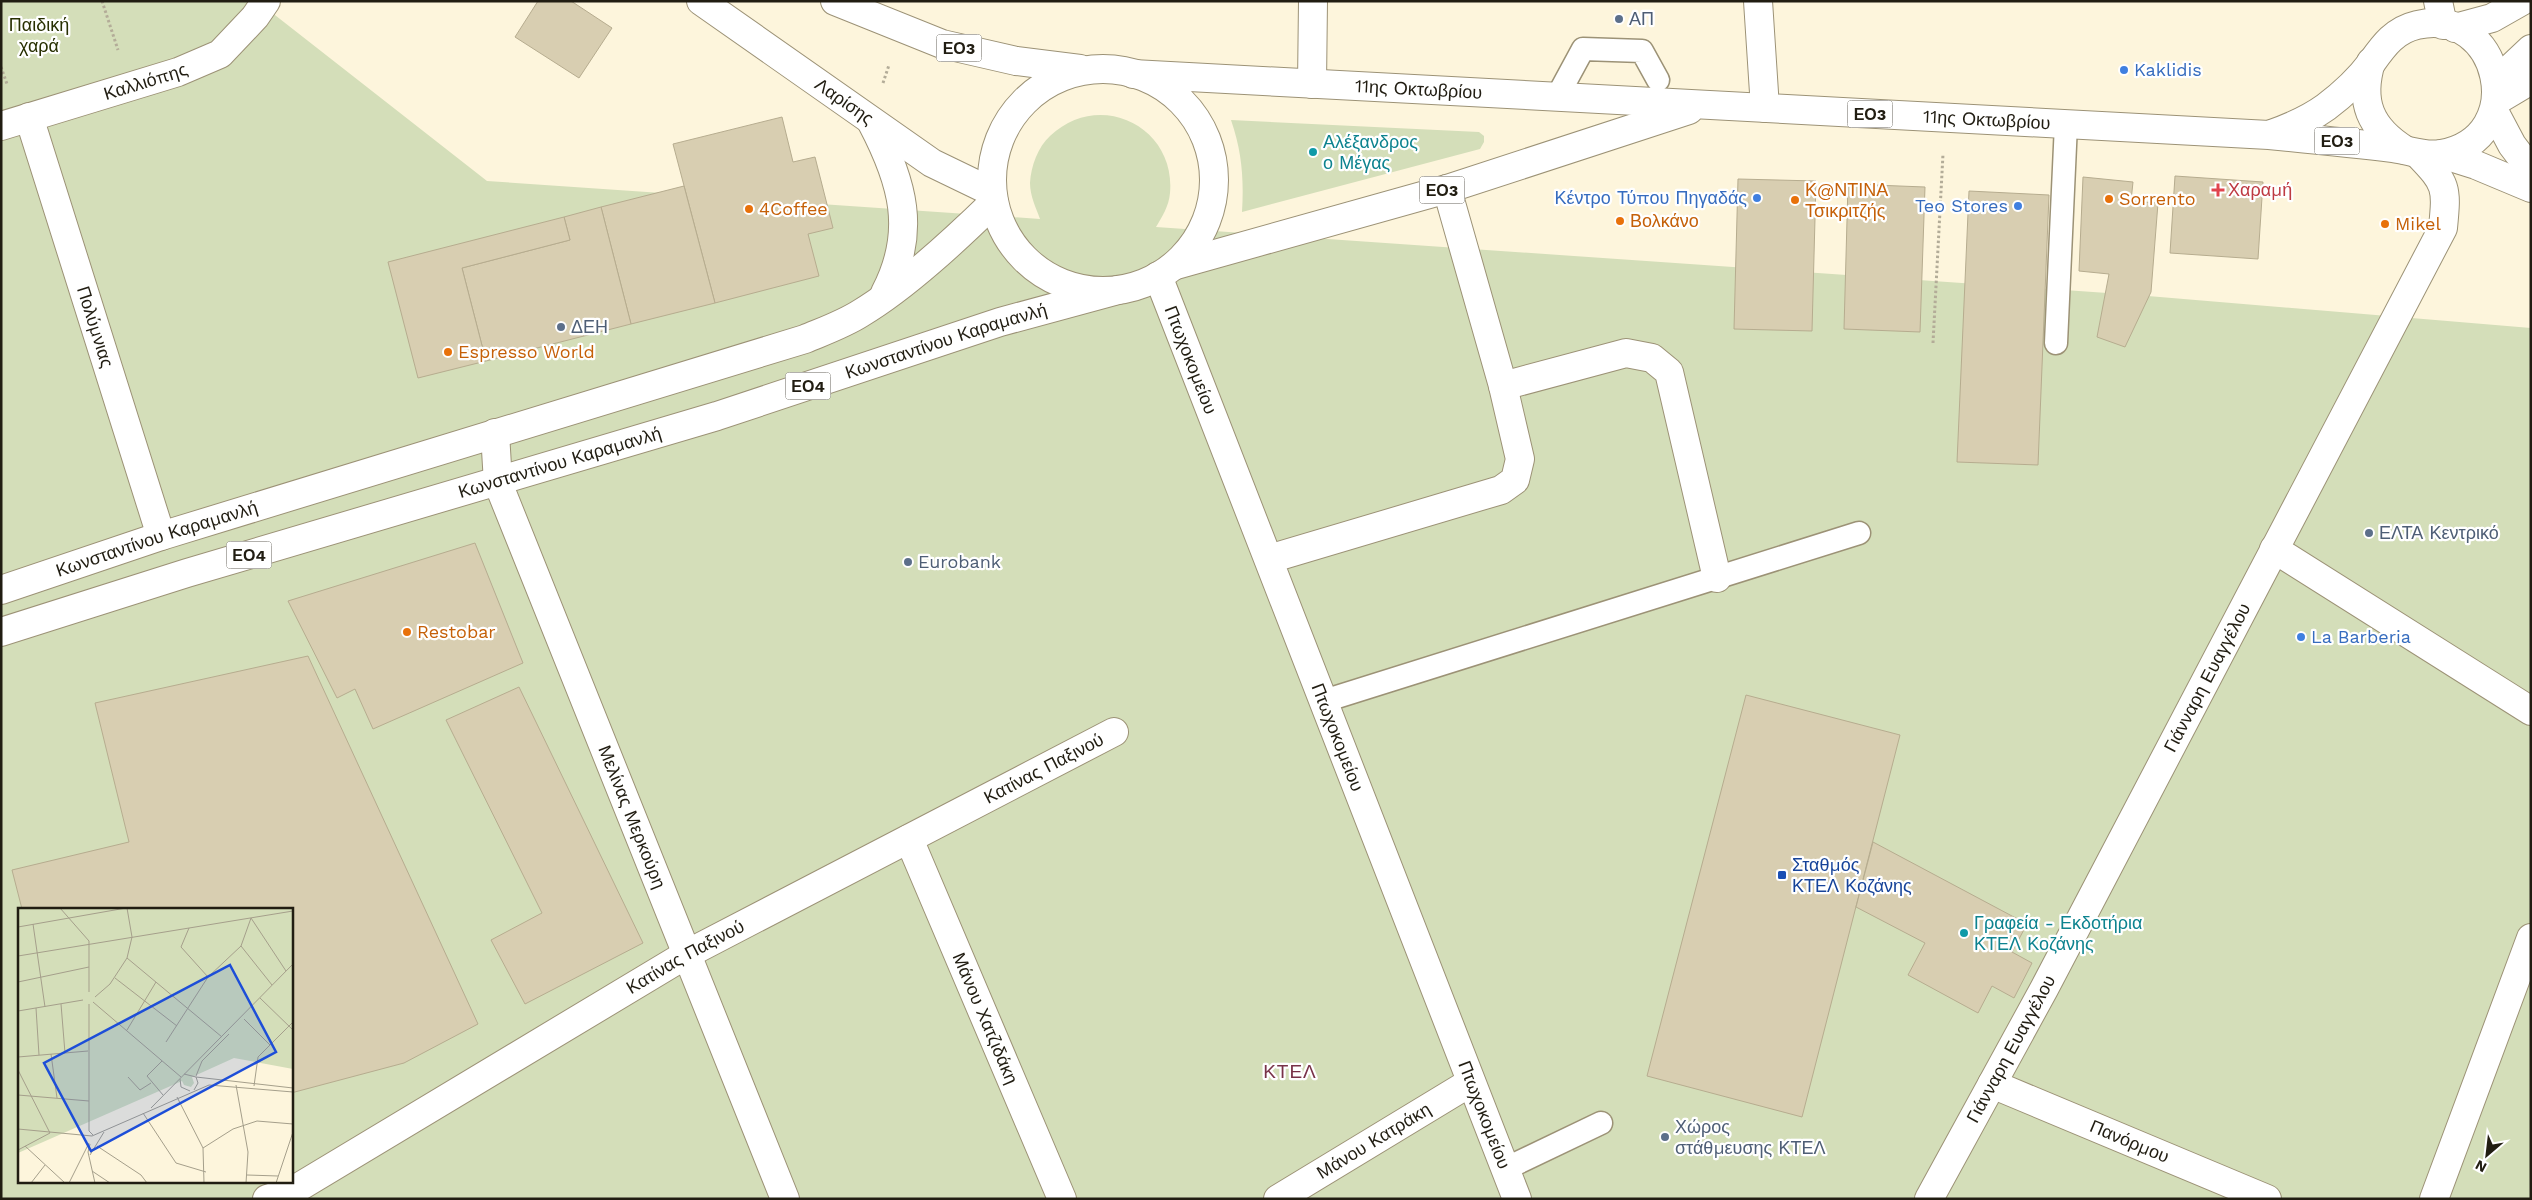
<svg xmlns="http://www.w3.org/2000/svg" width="2532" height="1200" font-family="'Work Sans',sans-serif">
	<rect width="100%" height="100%" fill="#fdf5dc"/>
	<g fill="#d4deb9" fill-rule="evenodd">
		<path d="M1,1H257L487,181L1040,219C1036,208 1030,196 1030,183C1031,166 1038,147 1050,136C1099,89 1176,126 1170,193C1169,206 1162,217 1156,227L2136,295L2531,328V1199H1ZM19,909H291V1181H19Z"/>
		<path d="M1231,120L1479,132L1484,136V142L1480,149L1242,212C1244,179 1242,152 1231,120Z"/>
	</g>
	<g fill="#d8ceb1" stroke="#b6ac8f">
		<polygon points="538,1 571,1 612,28 579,78 515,37"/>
		<polygon points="782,117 793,162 815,157 833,228 808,234 819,276 715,303 673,144"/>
		<polygon points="2175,176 2263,182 2258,259 2170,253"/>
		<polygon points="2083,177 2133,182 2131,201 2158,203 2151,292 2125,347 2097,337 2109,274 2079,271"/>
		<polygon points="1738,179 1816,181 1812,331 1734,329"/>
		<polygon points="1848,184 1925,187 1920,332 1844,329"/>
		<polygon points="684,186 715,303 631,324 601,207"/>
		<polygon points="1969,191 2049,195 2038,465 1957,462"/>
		<polygon points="601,207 631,324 486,361 462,268 570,240 564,217"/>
		<polygon points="564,217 570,240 462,268 486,361 418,378 388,262"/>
		<polygon points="475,543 523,663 373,729 355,689 337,698 288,601"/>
		<polygon points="308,656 478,1024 404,1063 291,1093 291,909 22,909 12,870 129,842 95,703"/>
		<polygon points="519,687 643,943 525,1004 491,940 542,913 446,720"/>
		<polygon points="1746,695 1900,735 1802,1117 1647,1076"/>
		<polygon points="1873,842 2027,924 2012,952 2032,963 2014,998 1992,986 1978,1013 1908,975 1925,943 1856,907"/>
	</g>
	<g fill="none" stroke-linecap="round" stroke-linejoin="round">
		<defs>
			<g id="service">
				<polyline points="1557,97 1583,49 1642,51 1658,80"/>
				<polyline points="2056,343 2066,124"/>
				<polyline points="1324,701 1859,533"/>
				<polyline points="1505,1169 1601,1123"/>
			</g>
			<g id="minor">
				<polyline points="1758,1 1765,108"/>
				<polyline points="2438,1 2443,25"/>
				<polyline points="1312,84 1313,1"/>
				<path id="s1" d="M29,117L161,536"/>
				<path id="s2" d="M1,126L178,72L220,54L255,17L266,1"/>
				<path id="s3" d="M1158,276L1517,1199"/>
				<polyline points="1503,386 1626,353 1652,358 1669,372 1717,578"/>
				<path id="s4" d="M495,433L498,483L785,1199"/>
				<polyline points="2274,549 2531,711"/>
				<polyline points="1269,559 1501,490 1515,480 1520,459 1503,386 1447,189"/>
				<path id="s5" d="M909,839L1062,1199"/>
				<path id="s6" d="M1992,1084L2267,1199"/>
				<path id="s7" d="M267,1199L294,1190L687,954L1114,732"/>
				<path id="s8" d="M1278,1199L1471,1082"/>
				<path id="s9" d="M1929,1199L2044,989L2443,228C2447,187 2447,184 2418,154"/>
				<polyline points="2434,1199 2531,938"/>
			</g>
			<polyline id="tertiary" points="2496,101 2531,80"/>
			<g id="secondary">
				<polyline points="2455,28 2492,18 2522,1"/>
				<polyline points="2497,81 2531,49"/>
			</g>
			<g id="primary">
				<path id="s10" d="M701,1L932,163L992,192"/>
				<polyline points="835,1 942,44 1016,61 1080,69"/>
				<path d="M2371,62C2359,102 2370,128 2405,150"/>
				<circle cx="1103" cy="180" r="111"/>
				<path id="s11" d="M1133,74L2269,135C2310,139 2351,143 2393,148C2409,150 2424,157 2441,154C2532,138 2500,5 2417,25C2395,30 2384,45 2372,62C2360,78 2342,95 2326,107C2308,120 2289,128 2269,135"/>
				<polyline points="2494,111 2512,145 2531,170"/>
				<path d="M872,123C903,182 917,232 885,293"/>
				<polyline points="2441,154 2476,165 2531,188"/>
				<polyline points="1176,265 1447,189 1689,110"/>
				<path id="s12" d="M1,590L161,536L805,339C824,331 844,324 861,313C906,286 956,239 994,202"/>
				<path id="s13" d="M1,632L187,573L717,416L1000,322L1118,290"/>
			</g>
		</defs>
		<use href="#service" stroke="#9c9276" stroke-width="25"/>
		<use href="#minor" stroke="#9c9276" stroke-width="30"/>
		<use href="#tertiary" stroke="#9c9276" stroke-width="30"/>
		<use href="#secondary" stroke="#9c9276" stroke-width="30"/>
		<use href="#primary" stroke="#9c9276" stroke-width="30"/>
		<g stroke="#b3ac98" stroke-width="3" stroke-dasharray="2.5 2.5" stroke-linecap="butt">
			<polyline points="102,1 118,50"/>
			<polyline points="1,67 7,84"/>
			<polyline points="883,83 889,65"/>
			<polyline points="1933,343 1943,154"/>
		</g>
		<use href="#service" stroke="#fff" stroke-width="22"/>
		<use href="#minor" stroke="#fff" stroke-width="28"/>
		<use href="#tertiary" stroke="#fff" stroke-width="28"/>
		<use href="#secondary" stroke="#fff" stroke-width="28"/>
		<use href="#primary" stroke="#fff" stroke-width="28"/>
	</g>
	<g fill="#5c6f8a" stroke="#fff" stroke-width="2">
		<circle cx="1619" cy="19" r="5"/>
		<circle cx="561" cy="327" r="5"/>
		<circle cx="2369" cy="533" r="5"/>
		<circle cx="908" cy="562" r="5"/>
		<circle cx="1665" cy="1137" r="5"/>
	</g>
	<g fill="#3f7fe0" stroke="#fff" stroke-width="2">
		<circle cx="2124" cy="70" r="5"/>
		<circle cx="1757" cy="198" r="5"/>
		<circle cx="2018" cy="206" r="5"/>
		<circle cx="2301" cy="637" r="5"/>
	</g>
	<g fill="#0f9aa8" stroke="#fff" stroke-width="2">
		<circle cx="1313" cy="152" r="5"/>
		<circle cx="1964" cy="933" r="5"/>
	</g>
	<path fill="#e0444e" stroke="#fff" stroke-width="2" d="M2215.5 182.5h5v5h5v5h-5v5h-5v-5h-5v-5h5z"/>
	<g fill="#e8710a" stroke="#fff" stroke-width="2">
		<circle cx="2109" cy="199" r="5"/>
		<circle cx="1795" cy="200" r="5"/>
		<circle cx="749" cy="209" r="5"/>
		<circle cx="1620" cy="221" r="5"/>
		<circle cx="2385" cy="224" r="5"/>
		<circle cx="448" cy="352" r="5"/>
		<circle cx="407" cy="632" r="5"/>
	</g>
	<rect fill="#1a4fb4" stroke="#fff" stroke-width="2" x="1777" y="870" width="10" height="10" rx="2.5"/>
	<g text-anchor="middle" stroke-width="4.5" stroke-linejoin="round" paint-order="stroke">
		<g fill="#fff" stroke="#646159" stroke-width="1">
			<rect x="936.5" y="34.5" width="45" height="27" rx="4"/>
			<rect x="1847.5" y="100.5" width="45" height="27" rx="4"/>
			<rect x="2314.5" y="127.5" width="45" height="27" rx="4"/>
			<rect x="1419.5" y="176.5" width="45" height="27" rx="4"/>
			<rect x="785.5" y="372.5" width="45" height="27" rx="4"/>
			<rect x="226.5" y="541.5" width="45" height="27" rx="4"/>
		</g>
		<g font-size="16" font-weight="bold" fill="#211d12">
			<text x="959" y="54">ΕΟ3</text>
			<text x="1870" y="120">ΕΟ3</text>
			<text x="2337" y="147">ΕΟ3</text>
			<text x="1442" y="196">ΕΟ3</text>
			<text x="808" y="392">ΕΟ4</text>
			<text x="249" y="561">ΕΟ4</text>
		</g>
		<g font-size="18" fill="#4e5e75" stroke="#fff" text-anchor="start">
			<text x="1629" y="25">ΑΠ</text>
			<text x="571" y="333">ΔΕΗ</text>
			<text x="2379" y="539">ΕΛΤΑ Κεντρικό</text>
			<text x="918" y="568">Eurobank</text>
			<text x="1675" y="1133">Χώρος<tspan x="1675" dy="21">στάθμευσης ΚΤΕΛ</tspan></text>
		</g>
		<g font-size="18" fill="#283002" stroke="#fff">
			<text x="39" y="31">Παιδική<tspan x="39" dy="21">χαρά</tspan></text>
		</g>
		<g font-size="18" fill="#366cbe" stroke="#fff" text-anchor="start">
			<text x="2134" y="76">Kaklidis</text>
			<text x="1747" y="204" text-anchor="end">Κέντρο Τύπου Πηγαδάς</text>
			<text x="2008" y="212" text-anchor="end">Teo Stores</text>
			<text x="2311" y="643">La Barberia</text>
		</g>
		<g font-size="18" fill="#211d12" stroke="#fff">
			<text dy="6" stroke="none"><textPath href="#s2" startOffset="151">Καλλιόπης</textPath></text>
			<text dy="6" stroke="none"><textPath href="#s11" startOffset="286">11ης Οκτωβρίου</textPath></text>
			<text dy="6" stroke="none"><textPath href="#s10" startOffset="175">Λαρίσης</textPath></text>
			<text dy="6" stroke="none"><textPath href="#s11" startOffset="855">11ης Οκτωβρίου</textPath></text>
			<text dy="6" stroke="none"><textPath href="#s1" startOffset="220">Πολύμνιας</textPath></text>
			<text dy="6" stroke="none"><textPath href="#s13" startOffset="989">Κωνσταντίνου Καραμανλή</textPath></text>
			<text dy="6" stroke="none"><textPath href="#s3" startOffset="90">Πτωχοκομείου</textPath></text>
			<text dy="6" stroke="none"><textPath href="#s13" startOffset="584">Κωνσταντίνου Καραμανλή</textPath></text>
			<text dy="6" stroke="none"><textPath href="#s12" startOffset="164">Κωνσταντίνου Καραμανλή</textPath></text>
			<text dy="6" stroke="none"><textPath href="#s9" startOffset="591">Γιάνναρη Ευαγγέλου</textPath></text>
			<text dy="6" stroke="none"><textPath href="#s3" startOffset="495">Πτωχοκομείου</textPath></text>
			<text dy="6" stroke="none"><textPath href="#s7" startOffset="889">Κατίνας Παξινού</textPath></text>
			<text dy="6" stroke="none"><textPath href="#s4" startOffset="410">Μελίνας Μερκούρη</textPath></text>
			<text dy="6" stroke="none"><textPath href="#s7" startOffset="484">Κατίνας Παξινού</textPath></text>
			<text dy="6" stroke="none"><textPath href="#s5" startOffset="195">Μάνου Χατζιδάκη</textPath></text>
			<text dy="6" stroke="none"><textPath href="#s9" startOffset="171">Γιάνναρη Ευαγγέλου</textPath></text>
			<text dy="6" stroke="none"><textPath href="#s3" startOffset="900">Πτωχοκομείου</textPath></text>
			<text dy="6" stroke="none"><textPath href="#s8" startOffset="112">Μάνου Κατράκη</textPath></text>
			<text dy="6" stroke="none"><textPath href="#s6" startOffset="149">Πανόρμου</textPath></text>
		</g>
		<g font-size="18" fill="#0d838f" stroke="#fff" text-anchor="start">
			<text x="1323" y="148">Αλέξανδρος<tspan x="1323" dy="21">ο Μέγας</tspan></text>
			<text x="1974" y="929">Γραφεία - Εκδοτήρια<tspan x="1974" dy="21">ΚΤΕΛ Κοζάνης</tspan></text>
		</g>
		<g font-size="18" fill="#c56008" stroke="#fff" text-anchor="start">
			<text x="1805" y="196">Κ@ΝΤΙΝΑ<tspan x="1805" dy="21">Τσικριτζής</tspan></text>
			<text x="2119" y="205">Sorrento</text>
			<text x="759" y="215">4Coffee</text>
			<text x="1630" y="227">Βολκάνο</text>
			<text x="2395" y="230">Mikel</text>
			<text x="458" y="358">Espresso World</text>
			<text x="417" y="638">Restobar</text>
		</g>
		<g font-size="18" fill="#be3a42" stroke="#fff" text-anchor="start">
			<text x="2228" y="196">Χαραμή</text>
		</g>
		<g font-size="18" fill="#164399" stroke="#fff" text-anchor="start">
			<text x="1792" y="871">Σταθμός<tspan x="1792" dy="21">ΚΤΕΛ Κοζάνης</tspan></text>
		</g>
		<g font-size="19" letter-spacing="1" fill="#783248" stroke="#fff">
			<text x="1290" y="1078">ΚΤΕΛ</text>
		</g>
	</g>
	<g transform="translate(18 908)">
		<rect width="275" height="275" fill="#fdf5dc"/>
		<path d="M0,0H275V161L216,150L174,169L176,175L173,179L166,177L164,173L0,245Z" fill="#d4deb9"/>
		<path fill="none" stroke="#a59f8b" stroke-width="1" d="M42,0L71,33V84M233,10L268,63M15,16L27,99M0,19L108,0M171,20L163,39L190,69M223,38L254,77M0,48L275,3M109,50L204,129M97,70L159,118M0,74L71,59M77,89L92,76L109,50L114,29L109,0M242,90L275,122M75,94L163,169M43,96L47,145M71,96V223L75,227M18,100L21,147M0,103L65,92M226,111L252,137M109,122L138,74M148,134L190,69L223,38L233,10M33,146L39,190M0,149L70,143M144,153L129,168L145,187M0,162L32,225M166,166L178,169L180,175L176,182M178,168L184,153L211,126M110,169L122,182L133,175M178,169L275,180M162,171L163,179L172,183M218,177L230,244L228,275M236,178L240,149L275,114M0,187L71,193M159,189L185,240L186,275M133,200L275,56M125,205L158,255L188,264M0,221L74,228L191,177L275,184M72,236L70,244L77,275M7,238L47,275M79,238L123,267L129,275M185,240L215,221L239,213L275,216M0,242L32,225M72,247L86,224M74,263L92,275M229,267L260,268M13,275L27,257M51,275L71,235M258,275L275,224"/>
		<path fill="#1d4ed8" fill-opacity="0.15" stroke="#1d4ed8" stroke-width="2.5" d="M212,57L258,144L73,243L26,155Z"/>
		<rect width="275" height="275" fill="none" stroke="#211d12" stroke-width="2.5"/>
	</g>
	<rect width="2532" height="1200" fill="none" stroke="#211d12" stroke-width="5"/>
	<g transform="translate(2487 1155) rotate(208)" stroke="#ffffff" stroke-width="4" paint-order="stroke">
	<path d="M0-4L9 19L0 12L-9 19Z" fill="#211d12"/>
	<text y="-8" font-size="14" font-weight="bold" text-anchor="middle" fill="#211d12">N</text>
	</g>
</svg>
